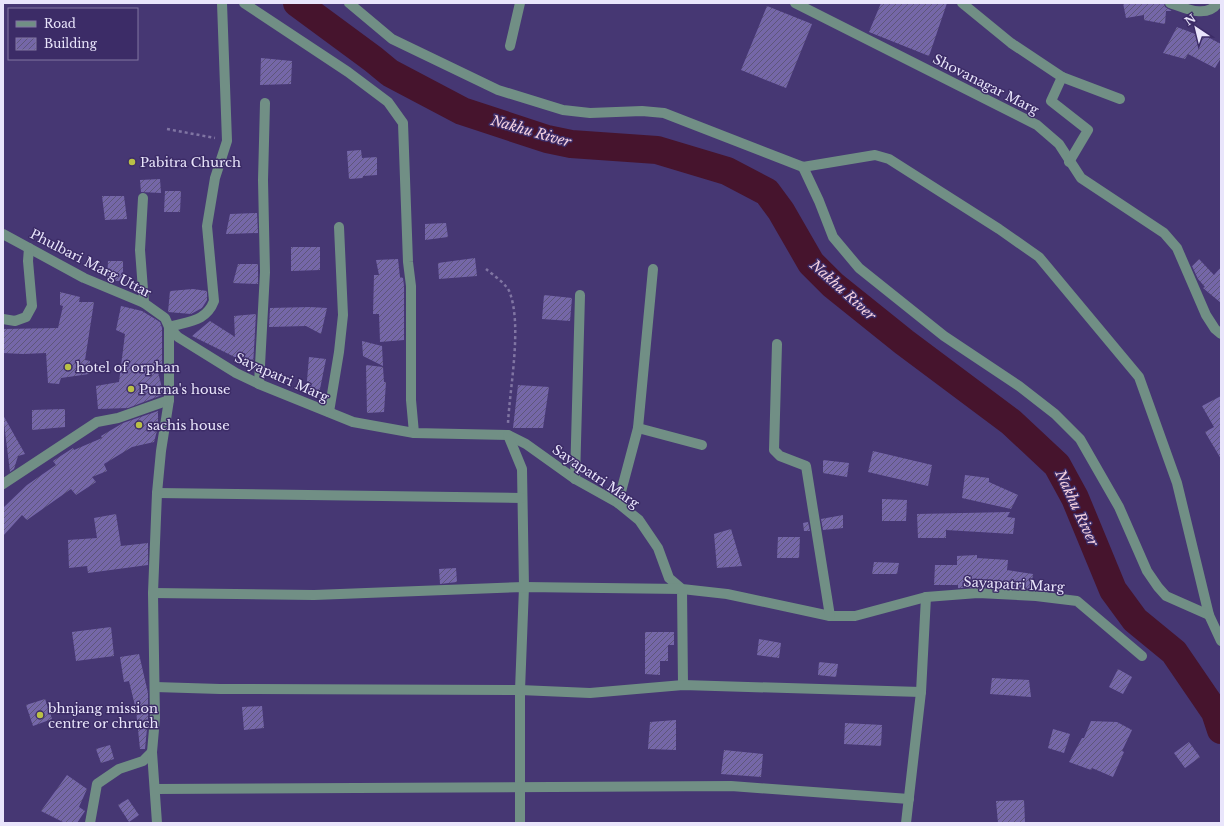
<svg xmlns="http://www.w3.org/2000/svg" width="1224" height="826" font-family="'Libre Baskerville',serif">
	<defs>
		<pattern id="building-hatch" width="6" height="6" patternUnits="userSpaceOnUse"><rect width="6" height="6" fill="#7567a8"/><path d="M-1 1l2-2M0 6l6-6M5 7l2-2" fill="none" stroke="#5e567a"/></pattern>
	</defs>
	<rect width="100%" height="100%" fill="#463773"/>
	<g fill="none" stroke-linecap="round" stroke-linejoin="round">
		<polyline stroke="#46142d" stroke-width="28" points="297,3 373,59 390,73 462,111 547,139 571,144 657,150 727,171 767,192 781,211 811,263 833,285 904,342 1011,422 1057,465 1075,498 1113,590 1135,620 1174,652 1215,712 1221,730"/>
	</g>
	<g fill="url(#building-hatch)">
		<polygon points="881,3 947,3 929,56 869,32"/>
		<polygon points="1123,3 1164,3 1165,7 1172,11 1166,11 1165,24 1144,20 1144,15 1126,18"/>
		<polygon points="767,6 812,24 786,88 741,70"/>
		<polygon points="1177,27 1203,37 1204,35 1221,44 1221,58 1215,68 1188,54 1185,59 1163,53"/>
		<polygon points="261,58 292,61 291,84 260,85"/>
		<polygon points="361,150 362,158 377,157 377,175 363,176 363,178 349,179 347,151"/>
		<polygon points="160,179 161,193 141,192 140,180"/>
		<polygon points="165,191 181,191 180,212 164,212"/>
		<polygon points="102,196 124,196 127,219 105,220"/>
		<polygon points="257,213 258,233 226,234 230,214"/>
		<polygon points="446,223 448,237 425,240 425,224"/>
		<polygon points="291,247 320,247 320,270 291,271"/>
		<polygon points="475,258 477,276 439,279 438,263"/>
		<polygon points="398,259 400,277 403,278 404,286 404,340 380,342 379,314 373,314 374,275 379,275 376,260"/>
		<polygon points="1199,259 1214,275 1221,267 1221,303 1203,288 1205,287 1198,279 1192,266"/>
		<polygon points="108,261 123,261 123,281 107,281"/>
		<polygon points="238,264 258,264 258,284 233,283"/>
		<polygon points="193,289 207,291 207,300 202,308 191,314 168,312 170,291"/>
		<polygon points="60,292 80,297 79,302 94,302 85,360 90,361 89,374 61,378 59,384 48,383 46,353 23,354 3,353 3,329 58,328 63,306 60,305"/>
		<polygon points="544,295 572,298 570,321 542,319"/>
		<polygon points="121,306 142,311 160,322 162,328 162,364 156,364 162,388 162,395 128,408 98,409 96,386 119,382 125,334 116,330"/>
		<polygon points="310,307 327,308 321,334 306,326 269,327 270,308"/>
		<polygon points="256,314 253,366 192,336 210,321 235,337 234,316"/>
		<polygon points="362,341 382,346 383,366 363,356"/>
		<polygon points="309,357 326,359 319,394 306,392"/>
		<polygon points="366,365 383,367 384,382 386,382 384,412 367,413"/>
		<polygon points="518,385 549,387 543,428 513,428"/>
		<polygon points="1221,396 1221,459 1205,432 1214,427 1202,406"/>
		<polygon points="65,409 65,427 32,430 32,410"/>
		<polygon points="158,411 158,427 154,442 132,447 104,464 107,471 92,477 96,482 76,495 71,489 27,520 22,515 3,536 3,508 27,485 56,465 53,461 73,448 74,450 102,438 101,436 123,423"/>
		<polygon points="3,415 25,454 18,456 14,469 10,472"/>
		<polygon points="873,451 932,465 928,486 868,472"/>
		<polygon points="823,460 849,463 847,477 823,473"/>
		<polygon points="965,475 989,478 989,482 1018,495 1011,509 962,498"/>
		<polygon points="882,499 907,500 906,521 882,521"/>
		<polygon points="1010,512 1007,517 1015,518 1013,534 946,530 946,538 918,538 917,514"/>
		<polygon points="116,514 121,546 148,543 148,565 88,573 87,566 69,568 68,540 97,538 94,518"/>
		<polygon points="843,515 843,528 823,530 821,519"/>
		<polygon points="808,522 810,531 804,531 803,523"/>
		<polygon points="731,529 742,566 717,568 714,534"/>
		<polygon points="778,537 800,537 799,558 777,558"/>
		<polygon points="977,555 977,558 1008,560 1007,570 1033,574 1031,589 1006,587 958,588 958,585 934,585 935,565 957,565 957,556"/>
		<polygon points="874,562 899,563 897,574 872,574"/>
		<polygon points="456,568 457,582 440,584 439,569"/>
		<polygon points="111,627 114,656 76,661 72,632"/>
		<polygon points="645,632 674,632 674,645 668,645 668,661 660,661 660,675 645,674"/>
		<polygon points="759,639 781,643 779,658 757,655"/>
		<polygon points="139,654 148,693 148,718 145,749 140,749 136,710 129,681 124,682 120,657"/>
		<polygon points="819,662 838,664 836,677 818,675"/>
		<polygon points="1118,669 1132,677 1123,694 1109,687"/>
		<polygon points="992,678 1029,680 1031,697 990,694"/>
		<polygon points="45,699 52,719 33,726 26,705"/>
		<polygon points="262,706 264,728 244,730 242,707"/>
		<polygon points="676,720 676,750 648,749 650,722"/>
		<polygon points="1091,721 1117,722 1132,730 1122,751 1124,752 1113,777 1092,768 1091,770 1069,762 1082,738 1084,738"/>
		<polygon points="845,723 882,725 881,746 844,744"/>
		<polygon points="1053,729 1070,734 1064,753 1048,748"/>
		<polygon points="1189,742 1200,757 1185,768 1174,753"/>
		<polygon points="110,745 114,759 101,763 96,749"/>
		<polygon points="724,750 763,754 761,777 721,774"/>
		<polygon points="67,775 87,789 79,807 85,811 77,823 65,823 41,811"/>
		<polygon points="128,799 139,815 129,822 118,805"/>
		<polygon points="1024,800 1025,822 998,823 996,801"/>
	</g>
	<g fill="none" stroke-linecap="round" stroke-linejoin="round">
		<g stroke="#8075a3" stroke-width="2.5" stroke-dasharray="3 3" stroke-linecap="butt">
			<polyline points="167,129 215,138"/>
			<path d="M486,269C493,275 507,284 510,293C522,327 510,386 508,423"/>
		</g>
		<g stroke="#718f85" stroke-width="10">
			<polyline points="244,3 348,72 388,102 403,123 408,262 411,286 411,400 414,433"/>
			<polyline points="349,3 392,39 498,90 563,110 590,113 642,111 664,113 803,167 875,155 889,159 999,229 1039,257 1139,377 1177,483 1209,615 1221,641"/>
			<polyline points="795,3 1037,125 1059,144 1081,178 1164,233 1177,248 1206,315 1215,329 1221,334"/>
			<polyline points="962,3 1011,43 1062,77 1051,101 1088,130 1069,162"/>
			<path d="M1170,3C1185,8 1206,19 1218,3"/>
			<polyline points="510,46 520,3"/>
			<polyline points="1062,77 1120,99"/>
			<polyline points="803,167 819,201 833,237 859,268 944,336 1019,386 1055,414 1080,439 1119,507 1147,571 1158,587 1166,596 1209,615"/>
			<polyline points="143,198 140,250 144,303"/>
			<polyline points="3,234 84,278 144,303 165,318 169,327 178,337 236,373 259,384 353,422 414,433 508,435 526,444 575,479 618,503 639,520 658,548 669,578 682,589 727,594 830,616 855,616 926,597 978,593 1036,596 1077,601 1142,656"/>
			<polyline points="3,319 15,321 26,317 32,306 28,261 29,248"/>
			<polyline points="777,344 774,450 780,456 806,466 830,616"/>
			<polyline points="259,384 265,272 263,180 265,103"/>
			<polyline points="329,412 339,352 343,315 339,227"/>
			<polyline points="638,428 702,445"/>
			<polyline points="508,435 522,469 524,587 520,690 520,823"/>
			<polyline points="575,479 580,295"/>
			<polyline points="3,484 97,422 118,418 169,400"/>
			<polyline points="157,493 522,498"/>
			<polyline points="618,503 638,428 653,269"/>
			<polyline points="153,593 314,595 524,587 682,589 683,685"/>
			<polyline points="155,687 220,689 520,690 590,693 683,685 921,692"/>
			<polyline points="155,789 731,786 909,799"/>
			<polyline points="90,823 97,784 119,769 143,761 152,752"/>
			<path d="M157,823L152,752L155,718L153,593L157,493L161,451L169,400V327C188,321 206,322 214,301L207,226L215,178L227,141L222,3"/>
			<polyline points="906,823 921,692 926,597"/>
		</g>
	</g>
	<g fill="#b9c046" stroke="#3c2c67" stroke-width="1.5">
		<circle cx="132" cy="162" r="4"/>
		<circle cx="68" cy="367" r="4"/>
		<circle cx="131" cy="389" r="4"/>
		<circle cx="139" cy="425" r="4"/>
		<circle cx="40" cy="715" r="4"/>
	</g>
	<g text-anchor="middle" stroke-width="3" stroke-linejoin="round" paint-order="stroke">
		<g font-size="13" fill="#e9e5fb" stroke="#3c2c67">
			<text transform="translate(986 84) rotate(27)" y="5">Shovanagar Marg</text>
			<text transform="translate(91 263) rotate(27)" y="5">Phulbari Marg Uttar</text>
			<text transform="translate(282 377) rotate(24)" y="5">Sayapatri Marg</text>
			<text transform="translate(596 476) rotate(34)" y="5">Sayapatri Marg</text>
			<text transform="translate(1014 584) rotate(3)" y="5">Sayapatri Marg</text>
		</g>
		<g font-size="13" fill="#e9e5fb" stroke="#3c2c67" text-anchor="start">
			<text x="140" y="167">Pabitra Church</text>
			<text x="76" y="372">hotel of orphan</text>
			<text x="139" y="394">Purna's house</text>
			<text x="147" y="430">sachis house</text>
			<text x="48" y="713">bhnjang mission<tspan x="48" dy="15">centre or chruch</tspan></text>
		</g>
		<g font-size="14" font-style="italic" fill="#f5d1df" stroke="#3c2c67">
			<text transform="translate(531 131) rotate(16)" y="5">Nakhu River</text>
			<text transform="translate(843 290) rotate(42)" y="5">Nakhu River</text>
			<text transform="translate(1077 508) rotate(65)" y="5">Nakhu River</text>
		</g>
	</g>
	<rect width="1224" height="826" fill="none" stroke="#e9e5fb" stroke-width="8"/>
	<rect x="8" y="8" width="130" height="52" fill="#3c2c67" stroke="#8176a2"/>
	<rect x="16" y="21" width="20" height="6" fill="#718f85" stroke="#8176a2"/>
	<text x="44" y="28" font-size="12" fill="#e9e5fb">Road</text>
	<rect x="16" y="38" width="20" height="12" fill="url(#building-hatch)" stroke="#8176a2"/>
	<text x="44" y="48" font-size="12" fill="#e9e5fb">Building</text>
	<g transform="translate(1196 28) rotate(325)" stroke="#3c2c67" stroke-width="3" paint-order="stroke">
	<path d="M0-3L7 15L0 10L-7 15Z" fill="#e9e5fb"/>
	<text y="-6" font-size="11" font-weight="bold" text-anchor="middle" fill="#e9e5fb">N</text>
	</g>
</svg>
